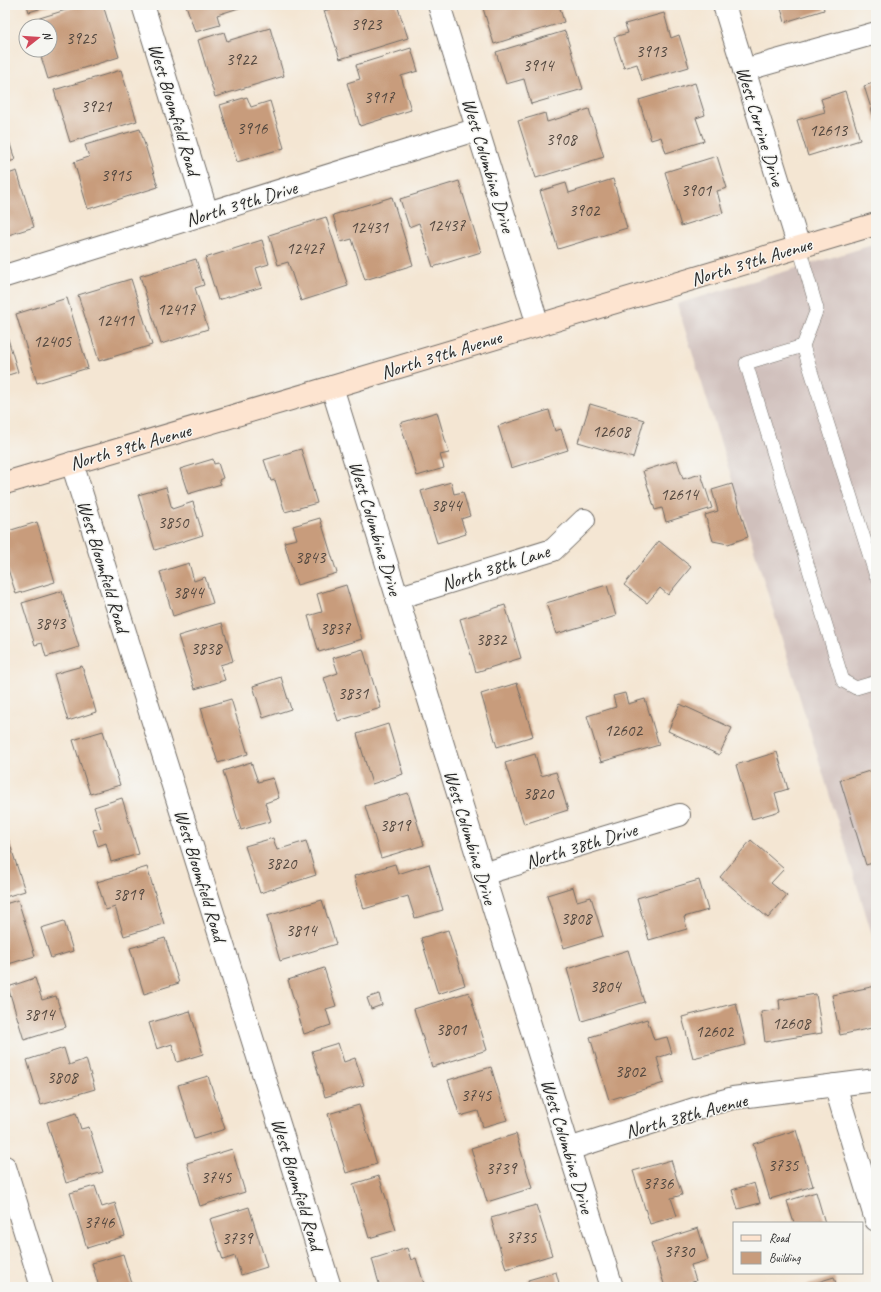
<svg xmlns="http://www.w3.org/2000/svg" width="881" height="1292" font-family="Caveat,sans-serif">
	<rect width="100%" height="100%" fill="#f6f6f2"/>
	<filter id="ink" filterUnits="userSpaceOnUse"><feTurbulence type="fractalNoise" baseFrequency=".025" numOctaves="2"/><feDisplacementMap in="SourceGraphic" scale="8" xChannelSelector="R" yChannelSelector="G"/><feConvolveMatrix kernelMatrix="1 2 1 2 8 2 1 2 1" color-interpolation-filters="sRGB"/></filter>
	<filter id="wash" filterUnits="userSpaceOnUse"><feTurbulence type="fractalNoise" baseFrequency=".012" numOctaves="4" result="noise"/><feDisplacementMap in="SourceGraphic" scale="16" xChannelSelector="R" yChannelSelector="G"/><feGaussianBlur stdDeviation="0.9" result="paint"/><feColorMatrix in="noise" values="0 0 0 0 0 0 0 0 0 0 0 0 0 0 0 0 0 1.4 0 .05"/><feComposite in="paint" operator="in"/></filter>
	<g filter="url(#wash)">
		<rect width="100%" height="100%" fill="#f4e6d3"/>
		<polygon fill="#d0c0bc" points="876,244 876,941 874,941 777,623 677,304"/>
		<g id="blocks">
			<g fill="#c89c7c">
				<polygon points="27,5 52,5 29,12"/>
				<polygon points="82,5 103,5 119,57 48,79 39,50 50,50 50,26 32,26 30,21"/>
				<polygon points="186,5 248,5 217,15 220,25 195,32"/>
				<polygon points="342,5 397,5 408,38 340,59 324,11"/>
				<polygon points="482,5 559,5 564,22 494,44"/>
				<polygon points="622,5 637,5 624,10"/>
				<polygon points="780,5 823,5 824,10 785,22"/>
				<polygon points="664,13 671,38 679,35 689,67 642,81 637,64 624,68 614,37 628,33 625,24"/>
				<polygon points="270,28 284,76 215,97 198,40 224,32 227,41"/>
				<polygon points="565,31 583,89 531,104 524,79 506,84 496,52"/>
				<polygon points="411,48 418,71 401,76 411,110 360,126 347,83 360,79 356,65"/>
				<polygon points="121,70 137,121 70,142 54,90"/>
				<polygon points="876,82 876,124 864,86"/>
				<polygon points="695,83 705,115 696,118 704,141 666,153 661,137 651,140 639,100"/>
				<polygon points="845,91 860,140 808,156 797,120 825,112 821,99"/>
				<polygon points="247,97 251,107 270,101 284,148 237,162 220,105"/>
				<polygon points="589,109 604,157 536,178 518,121 545,113 547,122"/>
				<polygon points="5,128 15,160 5,163"/>
				<polygon points="140,129 158,187 88,209 74,162 89,157 85,145"/>
				<polygon points="717,156 727,188 717,191 723,213 681,226 665,172"/>
				<polygon points="17,171 34,227 5,236 5,175"/>
				<polygon points="613,179 627,228 558,249 540,191 566,183 569,193"/>
				<polygon points="459,181 481,252 433,267 419,223 409,227 400,199"/>
				<polygon points="392,197 413,265 365,280 352,239 341,242 333,215"/>
				<polygon points="326,217 348,286 301,301 288,262 278,265 269,235"/>
				<polygon points="262,240 269,264 256,268 262,287 218,300 205,258"/>
				<polygon points="196,259 204,285 195,288 208,329 161,344 140,276"/>
				<polygon points="131,279 152,345 99,361 78,295"/>
				<polygon points="67,298 88,368 37,383 16,314"/>
				<polygon points="5,329 18,372 5,376"/>
				<polygon points="590,404 644,420 633,458 578,442"/>
				<polygon points="549,410 555,431 561,429 568,450 511,468 498,426"/>
				<polygon points="437,412 449,453 440,455 444,468 417,476 400,423"/>
				<polygon points="301,449 317,503 285,512 275,480 271,481 264,460"/>
				<polygon points="213,459 214,464 218,463 223,478 219,480 221,484 188,494 180,469"/>
				<polygon points="677,460 683,479 701,474 712,508 666,522 662,508 655,510 643,471"/>
				<polygon points="451,482 454,494 463,492 470,516 461,519 466,534 437,543 421,491"/>
				<polygon points="732,484 748,537 728,544 713,541 705,515 718,511 712,490"/>
				<polygon points="166,487 172,509 193,502 203,535 155,550 138,495"/>
				<polygon points="320,518 337,573 297,585 284,542 297,539 293,526"/>
				<polygon points="37,522 55,582 16,594 5,560 5,532"/>
				<polygon points="659,541 691,567 668,595 660,588 647,603 624,585"/>
				<polygon points="189,563 194,581 205,577 213,603 173,616 160,572"/>
				<polygon points="346,585 362,639 319,652 308,616 322,612 317,594"/>
				<polygon points="607,585 616,616 556,634 546,603"/>
				<polygon points="62,591 79,647 46,657 42,643 35,645 22,603"/>
				<polygon points="505,605 521,658 476,672 460,619"/>
				<polygon points="222,623 233,661 220,665 225,680 195,689 178,636"/>
				<polygon points="363,649 381,708 338,721 324,678 338,673 333,658"/>
				<polygon points="82,666 96,712 68,721 54,674"/>
				<polygon points="281,677 291,709 263,718 253,686"/>
				<polygon points="517,683 533,736 497,747 481,694"/>
				<polygon points="625,693 628,704 645,699 659,745 601,762 587,716 616,707 613,696"/>
				<polygon points="231,699 248,754 218,763 201,708"/>
				<polygon points="680,704 732,728 719,755 668,731"/>
				<polygon points="388,724 403,774 372,784 357,734"/>
				<polygon points="103,731 120,785 90,794 73,740"/>
				<polygon points="777,752 788,789 775,793 780,811 752,819 736,765"/>
				<polygon points="535,754 541,776 556,772 568,810 524,824 505,763"/>
				<polygon points="251,762 258,782 273,778 279,798 265,803 271,821 241,830 223,771"/>
				<polygon points="876,769 876,862 866,865 840,780"/>
				<polygon points="408,793 424,845 381,858 365,806"/>
				<polygon points="122,798 139,854 111,862 106,843 98,846 93,830 101,828 94,807"/>
				<polygon points="5,832 6,832 25,891 5,897"/>
				<polygon points="273,838 277,850 306,841 316,875 260,893 245,846"/>
				<polygon points="751,840 784,869 771,883 787,896 768,918 720,877"/>
				<polygon points="395,864 398,874 429,864 443,910 415,918 408,896 364,909 354,876"/>
				<polygon points="147,867 164,924 124,936 115,907 106,910 97,882"/>
				<polygon points="699,880 708,910 684,917 687,929 649,940 637,898"/>
				<polygon points="573,887 577,901 591,897 603,936 564,948 547,895"/>
				<polygon points="18,900 35,956 5,965 5,904"/>
				<polygon points="322,900 336,944 280,961 267,916"/>
				<polygon points="64,921 73,951 51,958 41,928"/>
				<polygon points="448,930 465,985 438,994 421,938"/>
				<polygon points="165,938 179,983 144,994 130,948"/>
				<polygon points="628,950 644,1002 582,1021 567,969"/>
				<polygon points="324,968 336,1006 326,1009 331,1025 304,1034 288,980"/>
				<polygon points="35,978 42,1000 56,996 66,1027 24,1040 8,987"/>
				<polygon points="876,986 876,1027 840,1035 832,995"/>
				<polygon points="469,992 487,1050 432,1067 414,1009"/>
				<polygon points="379,994 382,1005 371,1009 367,998"/>
				<polygon points="816,994 822,1033 765,1042 761,1012 780,1009 779,1000"/>
				<polygon points="736,1003 746,1045 693,1058 682,1017"/>
				<polygon points="190,1011 203,1054 177,1062 172,1044 157,1049 149,1023"/>
				<polygon points="647,1019 654,1040 667,1037 672,1053 657,1058 664,1083 609,1100 590,1037"/>
				<polygon points="338,1043 344,1062 355,1058 364,1085 325,1097 312,1051"/>
				<polygon points="64,1048 69,1065 86,1059 95,1089 41,1105 27,1060"/>
				<polygon points="491,1067 507,1120 483,1127 478,1111 460,1116 448,1080"/>
				<polygon points="208,1076 225,1129 194,1139 178,1085"/>
				<polygon points="359,1105 377,1164 346,1173 328,1114"/>
				<polygon points="76,1113 81,1129 89,1127 103,1172 66,1183 47,1122"/>
				<polygon points="796,1130 813,1186 770,1199 753,1144"/>
				<polygon points="516,1134 532,1188 487,1202 471,1148"/>
				<polygon points="232,1149 245,1192 200,1206 187,1163"/>
				<polygon points="671,1160 682,1195 671,1198 677,1216 650,1224 633,1171"/>
				<polygon points="379,1176 396,1230 369,1238 353,1184"/>
				<polygon points="754,1183 760,1203 738,1209 732,1190"/>
				<polygon points="95,1186 102,1207 115,1203 125,1236 87,1248 70,1193"/>
				<polygon points="816,1192 825,1223 794,1223 787,1201"/>
				<polygon points="536,1205 552,1255 506,1269 491,1218"/>
				<polygon points="249,1207 267,1267 241,1275 235,1256 223,1260 210,1219"/>
				<polygon points="698,1228 708,1260 691,1265 696,1281 675,1287 665,1287 651,1243"/>
				<polygon points="407,1248 411,1260 416,1258 425,1287 380,1287 372,1259"/>
				<polygon points="123,1254 133,1287 99,1287 92,1263"/>
				<polygon points="556,1272 560,1287 530,1287 528,1280"/>
				<polygon points="834,1277 837,1287 802,1287"/>
			</g>
		</g>
	</g>
	<g filter="url(#ink)">
		<use href="#blocks" fill-opacity="0" stroke="#716c66" stroke-width="1"/>
		<g fill="none" stroke-linecap="round" stroke-linejoin="round">
			<defs>
				<g id="lane">
					<polyline points="799,247 817,309 803,346 876,576"/>
					<polyline points="803,346 746,363 843,681 856,688 876,682"/>
				</g>
				<g id="street">
					<polyline points="143,5 207,213"/>
					<polyline points="439,5 538,325"/>
					<polyline points="724,5 799,247"/>
					<polyline points="744,70 876,33"/>
					<polyline points="5,276 478,129"/>
					<polyline points="332,387 483,874 612,1287"/>
					<polyline points="72,463 330,1287"/>
					<polyline points="397,598 553,550 584,520"/>
					<polyline points="483,874 679,815"/>
					<polyline points="835,1085 876,1220"/>
					<polyline points="569,1149 707,1105 733,1098 876,1080"/>
					<polyline points="5,1167 42,1287"/>
				</g>
				<polyline id="secondary" points="5,483 332,387 876,224"/>
			</defs>
			<use href="#lane" stroke="#716c66" stroke-width="14"/>
			<use href="#street" stroke="#716c66" stroke-width="24"/>
			<use href="#secondary" stroke="#716c66" stroke-width="24"/>
			<use href="#lane" stroke="#fff" stroke-width="13"/>
			<use href="#street" stroke="#fff" stroke-width="22"/>
			<use href="#secondary" stroke="#fde4d0" stroke-width="22"/>
		</g>
	</g>
	<g text-anchor="middle" stroke-width="3" stroke-linejoin="round" paint-order="stroke">
		<g font-size="17" fill="#52473f">
			<text x="366" y="30">3923</text>
			<text x="81" y="44">3925</text>
			<text x="651" y="57">3913</text>
			<text x="241" y="65">3922</text>
			<text x="538" y="71">3914</text>
			<text x="379" y="103">3917</text>
			<text x="96" y="112">3921</text>
			<text x="252" y="134">3916</text>
			<text x="828" y="136">12613</text>
			<text x="561" y="145">3908</text>
			<text x="116" y="181">3915</text>
			<text x="696" y="196">3901</text>
			<text x="584" y="216">3902</text>
			<text x="446" y="231">12437</text>
			<text x="369" y="233">12431</text>
			<text x="305" y="254">12427</text>
			<text x="176" y="315">12417</text>
			<text x="115" y="326">12411</text>
			<text x="52" y="347">12405</text>
			<text x="611" y="437">12608</text>
			<text x="679" y="500">12614</text>
			<text x="446" y="511">3844</text>
			<text x="173" y="528">3850</text>
			<text x="310" y="563">3843</text>
			<text x="188" y="598">3844</text>
			<text x="50" y="629">3843</text>
			<text x="335" y="634">3837</text>
			<text x="491" y="645">3832</text>
			<text x="206" y="654">3838</text>
			<text x="353" y="699">3831</text>
			<text x="623" y="736">12602</text>
			<text x="538" y="799">3820</text>
			<text x="395" y="831">3819</text>
			<text x="281" y="869">3820</text>
			<text x="128" y="900">3819</text>
			<text x="576" y="924">3808</text>
			<text x="301" y="936">3814</text>
			<text x="605" y="992">3804</text>
			<text x="39" y="1020">3814</text>
			<text x="791" y="1029">12608</text>
			<text x="451" y="1035">3801</text>
			<text x="714" y="1037">12602</text>
			<text x="630" y="1077">3802</text>
			<text x="62" y="1083">3808</text>
			<text x="476" y="1101">3745</text>
			<text x="783" y="1171">3735</text>
			<text x="501" y="1174">3739</text>
			<text x="216" y="1183">3745</text>
			<text x="658" y="1189">3736</text>
			<text x="99" y="1228">3746</text>
			<text x="521" y="1243">3735</text>
			<text x="237" y="1244">3739</text>
			<text x="679" y="1257">3730</text>
		</g>
		<g font-size="19" fill="#2b2b2b" stroke="#f6f6f2">
			<text transform="translate(175 109) rotate(73)" y="7">West Bloomfield Road</text>
			<text transform="translate(761 126) rotate(73)" y="7">West Corrine Drive</text>
			<text transform="translate(489 165) rotate(73)" y="7">West Columbine Drive</text>
			<text transform="translate(241 203) rotate(-17)" y="7">North 39th Drive</text>
			<text transform="translate(751 261) rotate(-17)" y="7">North 39th Avenue</text>
			<text transform="translate(441 354) rotate(-17)" y="7">North 39th Avenue</text>
			<text transform="translate(130 446) rotate(-16)" y="7">North 39th Avenue</text>
			<text transform="translate(376 528) rotate(73)" y="7">West Columbine Drive</text>
			<text transform="translate(104 566) rotate(73)" y="7">West Bloomfield Road</text>
			<text transform="translate(495 567) rotate(-18)" y="7">North 38th Lane</text>
			<text transform="translate(471 837) rotate(73)" y="7">West Columbine Drive</text>
			<text transform="translate(581 845) rotate(-17)" y="7">North 38th Drive</text>
			<text transform="translate(201 875) rotate(73)" y="7">West Bloomfield Road</text>
			<text transform="translate(686 1115) rotate(-15)" y="7">North 38th Avenue</text>
			<text transform="translate(568 1146) rotate(73)" y="7">West Columbine Drive</text>
			<text transform="translate(298 1184) rotate(73)" y="7">West Bloomfield Road</text>
		</g>
	</g>
	<rect width="881" height="1292" fill="none" stroke="#f6f6f2" stroke-width="20"/>
	<rect x="733" y="1222" width="130" height="52" fill="#f6f6f2" stroke="#a5a5a2"/>
	<rect x="741" y="1235" width="20" height="6" fill="#fde4d0" stroke="#a5a5a2"/>
	<text x="769" y="1242" font-size="12" fill="#2b2b2b">Road</text>
	<rect x="741" y="1252" width="20" height="12" fill="#c89c7c" stroke="#a5a5a2"/>
	<text x="769" y="1262" font-size="12" fill="#2b2b2b">Building</text>
	<g transform="translate(38 38) rotate(73)"><circle r="19" fill="#f6f6f2" stroke="#a5a5a2"/>
	<path d="M0-3L7 15L0 10L-7 15Z" fill="#d1495b"/>
	<text y="-6" font-size="11" font-weight="bold" text-anchor="middle" fill="#2b2b2b">N</text>
	</g>
</svg>
